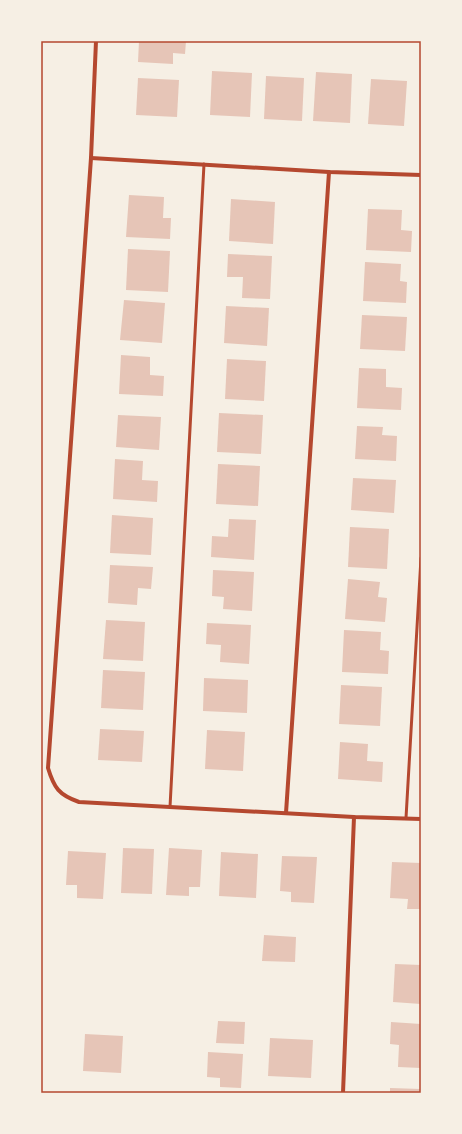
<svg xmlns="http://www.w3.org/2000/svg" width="462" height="1134" font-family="'PT Serif',serif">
	<rect width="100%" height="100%" fill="#f6efe4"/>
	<g fill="#e6c5b7">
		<polygon points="41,41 43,41 42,64 41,64"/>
		<polygon points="139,41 186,41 185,54 173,53 173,64 138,62"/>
		<polygon points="212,71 252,73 250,117 210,115"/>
		<polygon points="316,72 352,74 350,123 313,121"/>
		<polygon points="266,76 304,78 302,121 264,119"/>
		<polygon points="138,78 179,80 177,117 136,115"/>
		<polygon points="371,79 407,81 404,126 368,124"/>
		<polygon points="129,195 164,197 163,218 171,218 170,239 126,237"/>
		<polygon points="231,199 275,202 273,244 229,241"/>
		<polygon points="368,209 402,210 401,230 412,231 411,252 366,250"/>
		<polygon points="128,249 170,251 168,292 126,290"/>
		<polygon points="228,254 272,256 270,299 242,298 243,277 227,277"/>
		<polygon points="365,262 401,264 400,281 407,282 406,303 363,301"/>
		<polygon points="124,300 165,303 162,343 120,340"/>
		<polygon points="226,306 269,308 267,346 224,343"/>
		<polygon points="362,315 407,317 405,351 360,349"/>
		<polygon points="121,355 150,357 150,375 164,376 163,396 119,394"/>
		<polygon points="227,359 266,361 264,401 225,399"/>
		<polygon points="359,368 386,369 386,387 402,388 401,410 357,408"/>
		<polygon points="219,413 263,415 261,454 217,452"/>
		<polygon points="118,415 161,417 159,450 116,447"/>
		<polygon points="357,426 383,427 382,435 397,436 396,461 355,459"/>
		<polygon points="115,459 143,461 142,480 158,481 157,502 113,499"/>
		<polygon points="218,464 260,466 258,506 216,504"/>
		<polygon points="353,478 396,480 394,513 351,510"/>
		<polygon points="112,515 153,518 151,555 110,553"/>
		<polygon points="229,519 256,520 254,560 211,557 212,536 228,537"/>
		<polygon points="350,527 389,529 387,569 348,567"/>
		<polygon points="110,565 153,567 151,589 138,588 137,605 108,603"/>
		<polygon points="213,570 254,572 252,611 223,609 224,597 212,596"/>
		<polygon points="348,579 380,582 378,597 387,598 385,622 345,619"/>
		<polygon points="106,620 145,622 143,661 103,659"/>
		<polygon points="207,623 251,625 249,664 220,662 221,645 206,644"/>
		<polygon points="344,630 381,632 380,650 389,651 388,674 342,672"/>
		<polygon points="103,670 145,672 143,710 101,708"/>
		<polygon points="204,678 248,680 247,713 203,711"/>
		<polygon points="341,685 382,687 380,726 339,724"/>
		<polygon points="100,729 144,731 142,762 98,760"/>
		<polygon points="207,730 245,732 243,771 205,769"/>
		<polygon points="340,742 368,744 367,761 383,762 382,782 338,779"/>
		<polygon points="123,848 154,849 152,894 121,893"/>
		<polygon points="169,848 202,850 200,887 189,887 189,896 166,895"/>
		<polygon points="68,851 106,853 103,899 77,898 77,885 66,885"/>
		<polygon points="221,852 258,854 256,898 219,896"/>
		<polygon points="282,856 317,857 314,903 291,902 291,892 280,891"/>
		<polygon points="392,862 421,863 421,909 407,909 408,899 390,898"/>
		<polygon points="264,935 296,937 295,962 262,961"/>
		<polygon points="395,964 421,965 421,1004 393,1002"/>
		<polygon points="218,1021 245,1022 244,1044 216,1043"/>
		<polygon points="391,1022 421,1024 421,1068 398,1067 399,1045 390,1044"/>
		<polygon points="85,1034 123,1036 121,1073 83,1071"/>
		<polygon points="270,1038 313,1040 311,1078 268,1076"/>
		<polygon points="208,1052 243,1054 241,1088 220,1087 220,1078 207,1077"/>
		<polygon points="390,1088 421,1089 421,1093 390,1093"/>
	</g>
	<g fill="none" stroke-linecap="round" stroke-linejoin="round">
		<g stroke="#b5482f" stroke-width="3">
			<polyline points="170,807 204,164"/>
			<polyline points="406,818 421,558"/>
		</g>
		<g stroke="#b5482f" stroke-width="4">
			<path d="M96,41L91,158L48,768C54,788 59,795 79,802L354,817L421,819"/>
			<polyline points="91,158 329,172 421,175"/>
			<polyline points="286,813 329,172"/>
			<polyline points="343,1093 354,817"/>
		</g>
	</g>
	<rect width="462" height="1134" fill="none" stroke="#f6efe4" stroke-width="84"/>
	<rect x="42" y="42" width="378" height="1050" fill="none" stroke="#b5482f" stroke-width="1.5"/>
</svg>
